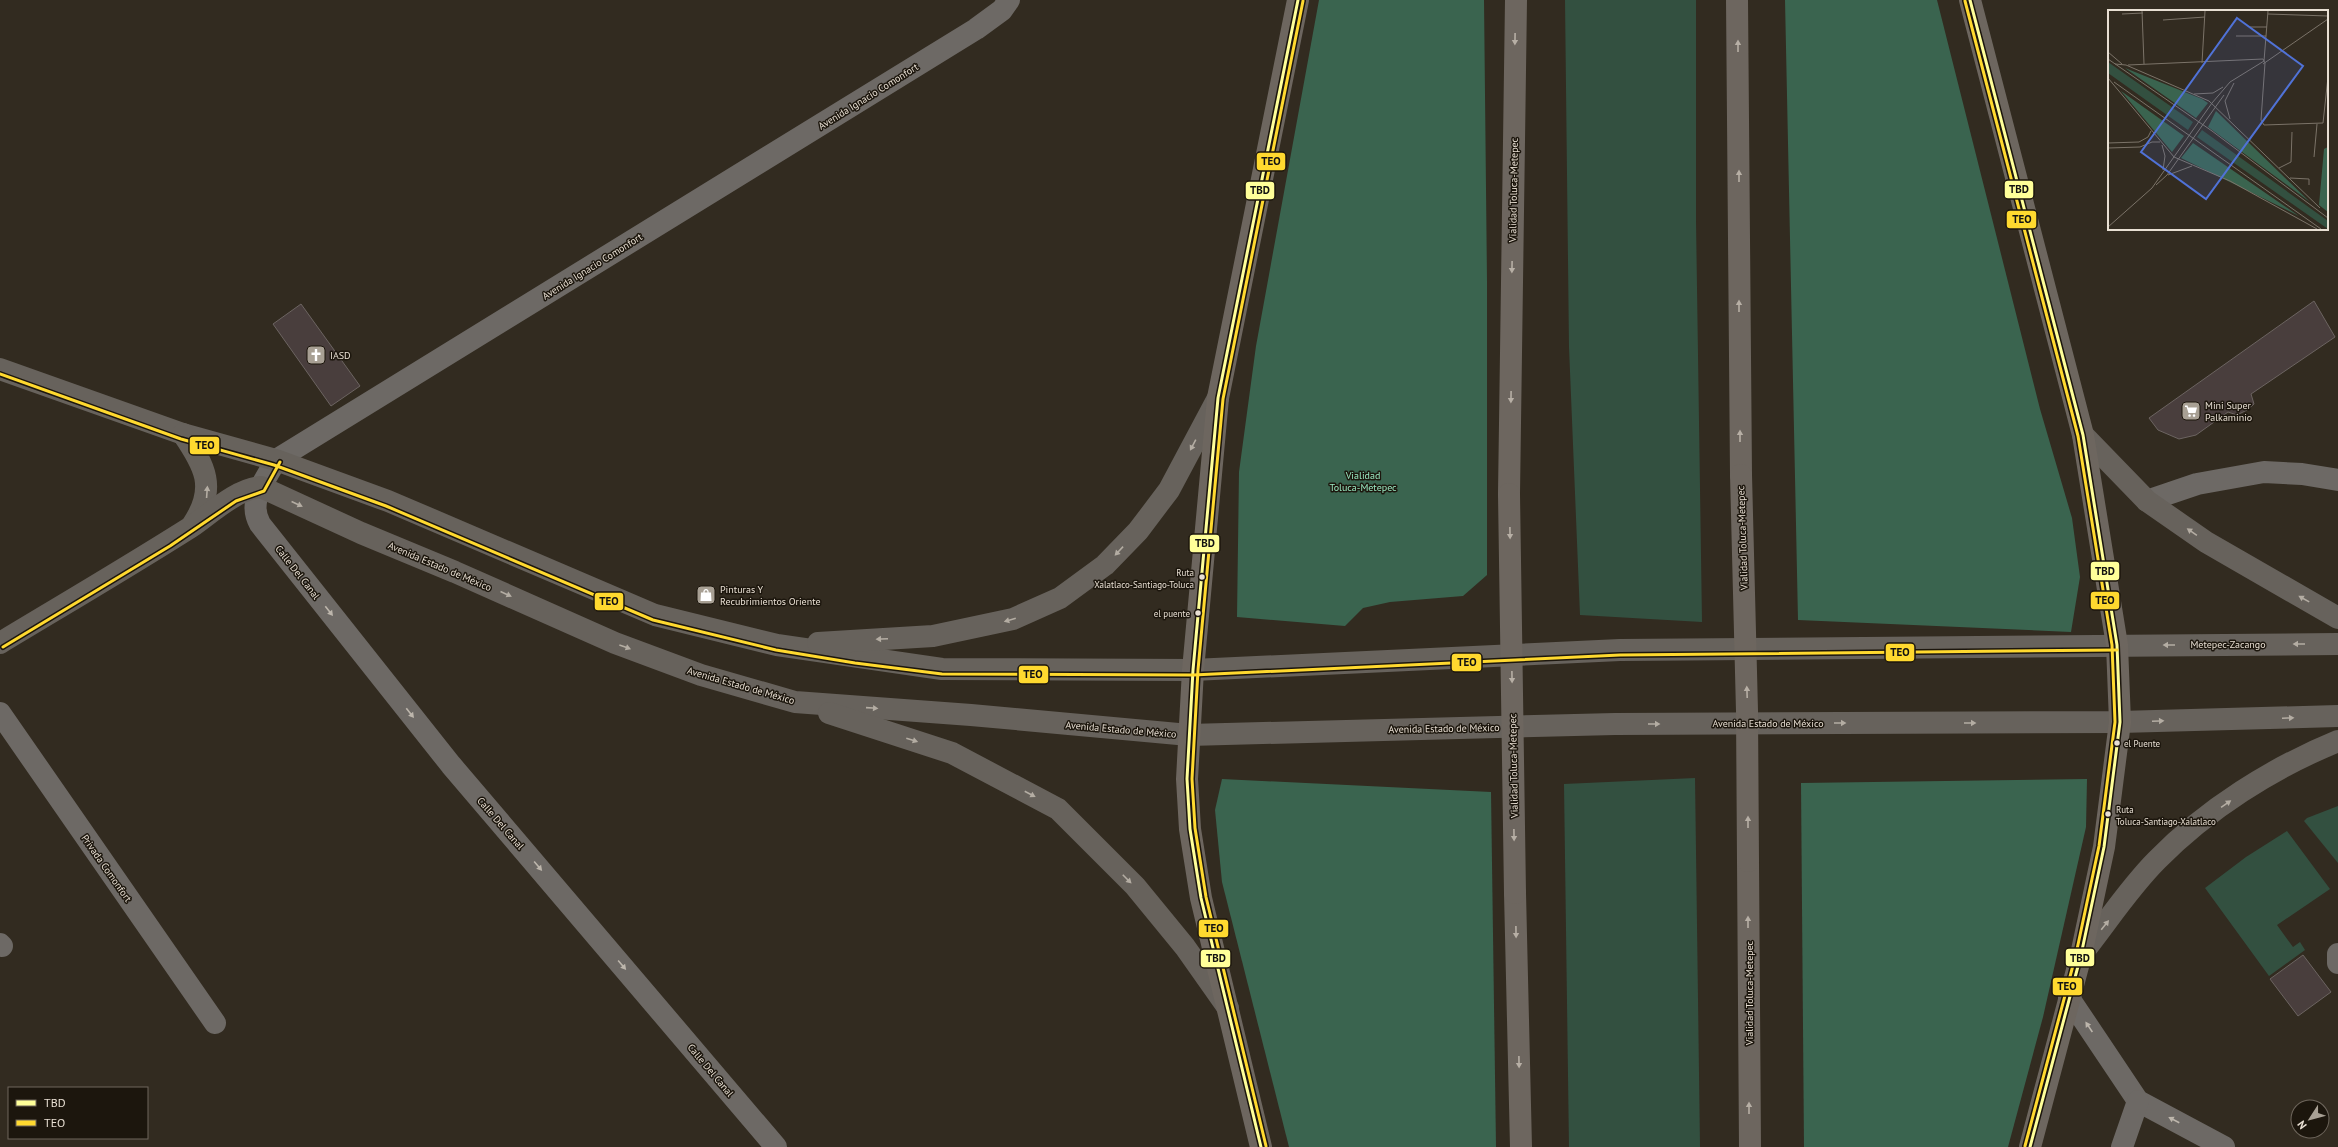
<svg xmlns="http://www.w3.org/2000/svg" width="2338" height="1147" font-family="'PT Sans',sans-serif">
	<rect width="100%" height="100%" fill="#322b20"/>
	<g fill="#335040">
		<polygon points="1565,0 1696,0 1696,221 1702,622 1580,615 1569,347"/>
		<polygon points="1695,778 1700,1147 1569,1147 1564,784"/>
		<polygon points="2338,806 2338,863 2304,821 2307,818"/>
		<polygon points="2287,831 2330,889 2277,925 2293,947 2300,942 2305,950 2269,976 2205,888 2246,857"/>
	</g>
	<g fill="#3a644f">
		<polygon points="1319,0 1484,0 1487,281 1487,575 1463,596 1390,602 1363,608 1345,626 1237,617 1239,472 1256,346"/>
		<polygon points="1785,0 1937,0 2040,409 2072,518 2080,577 2071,632 1798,620"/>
		<polygon points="1222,779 1491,792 1496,1147 1289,1147 1222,882 1215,810"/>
		<polygon points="2087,779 2086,827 2043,1017 2008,1147 1804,1147 1801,783"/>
	</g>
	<g fill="#493e3d" stroke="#6c6461">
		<polygon points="2314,301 2335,337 2251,394 2254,404 2247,410 2237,415 2228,412 2196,435 2179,439 2158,430 2149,418"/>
		<polygon points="301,304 360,386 331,406 273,324"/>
		<polygon points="2303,955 2331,992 2298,1016 2270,979"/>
	</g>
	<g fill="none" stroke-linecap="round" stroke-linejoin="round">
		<g stroke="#6d6965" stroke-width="22">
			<polyline points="2147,501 2197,484 2264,472 2302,474 2338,480"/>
			<polyline points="2338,954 2338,963"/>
		</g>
		<g stroke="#6d6965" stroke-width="22">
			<polyline points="0,713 215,1023"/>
			<polyline points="0,944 2,946"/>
			<polyline points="2069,998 2138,1101 2224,1147"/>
			<path d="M776,1147L451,765L260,524C247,501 265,481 276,460L976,29L1002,10L1009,0"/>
			<polyline points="2122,1147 2138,1101"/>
		</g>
		<g stroke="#67625c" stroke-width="22">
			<polyline points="0,369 183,434 276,460 388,501 655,615 777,645 942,669 1193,670 1620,650 2338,644"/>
			<path d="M183,434C205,466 217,488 193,524"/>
			<polyline points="2083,435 2147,501 2206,542 2338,618"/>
			<path d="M0,643C63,605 128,567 191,527C210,514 238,488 261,487L361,533L455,572L615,643L701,675L795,702L971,715L1189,735L1615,724L2120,722L2338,716"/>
			<polyline points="818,643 933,636 1013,619 1060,598 1105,565 1138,531 1169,490 1218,398"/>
			<polyline points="829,713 952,753 1058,809 1135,886 1185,947 1228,1008"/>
			<path d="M2081,955C2106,924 2128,889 2157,860C2207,809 2272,768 2338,741"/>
		</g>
		<g stroke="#6d665f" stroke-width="22">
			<polyline points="1737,0 1741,475"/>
			<polyline points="1970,0 2083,435 2117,645 2120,722 2104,847 2081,955 2030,1147"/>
			<polyline points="1509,494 1516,0"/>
			<polyline points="1748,861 1750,1147"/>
			<polyline points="1515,893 1521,1147"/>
			<polyline points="1261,1147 1201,898 1190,829 1187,779 1193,670 1218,398 1298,0"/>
		</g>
		<g stroke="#6d665f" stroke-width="22">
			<polyline points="1741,475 1747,711 1748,861"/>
			<polyline points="1509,494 1515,893"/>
		</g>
		<defs>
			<g id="bus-1">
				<polyline points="1970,0 2083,435 2117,645 2120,722 2104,847 2081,955 2030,1147"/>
				<polyline points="1261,1147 1201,898 1190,829 1187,779 1193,670 1218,398 1298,0"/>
			</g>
			<g id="bus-2">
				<polyline points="1965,1 2078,436 2112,645 2115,722 2099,846 2076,954 2025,1146"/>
				<polyline points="0,374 181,439 274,465 386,506 653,620 776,650 855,663 942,674 1193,675 1620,655 2117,650"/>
				<polyline points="3,647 170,546 236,501 264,491 280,462"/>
				<polyline points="1266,1146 1206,897 1195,828 1192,779 1198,670 1223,399 1303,1"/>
			</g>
		</defs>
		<use href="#bus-1" stroke="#1c160d" stroke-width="6"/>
		<use href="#bus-2" stroke="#1c160d" stroke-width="6"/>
		<use href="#bus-1" stroke="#ff9" stroke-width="3"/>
		<use href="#bus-2" stroke="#ffd92f" stroke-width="3"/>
	</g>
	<defs><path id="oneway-solid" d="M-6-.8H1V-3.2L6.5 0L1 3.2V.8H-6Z"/></defs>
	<g fill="#b7afa5">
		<use href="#oneway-solid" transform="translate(1515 39) rotate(91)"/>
		<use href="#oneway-solid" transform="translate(1738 46) rotate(-90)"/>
		<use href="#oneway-solid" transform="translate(1739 176) rotate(-90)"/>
		<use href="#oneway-solid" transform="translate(1512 267) rotate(91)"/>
		<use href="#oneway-solid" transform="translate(1739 306) rotate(-90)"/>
		<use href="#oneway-solid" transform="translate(1511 397) rotate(91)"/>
		<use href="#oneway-solid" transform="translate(1740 436) rotate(-90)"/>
		<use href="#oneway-solid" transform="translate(1510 533) rotate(89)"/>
		<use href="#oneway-solid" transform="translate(1512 677) rotate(89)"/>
		<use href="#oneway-solid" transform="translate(1747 692) rotate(-92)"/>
		<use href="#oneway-solid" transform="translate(1748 822) rotate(-90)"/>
		<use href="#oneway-solid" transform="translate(1514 835) rotate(89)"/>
		<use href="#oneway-solid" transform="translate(1748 922) rotate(-90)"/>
		<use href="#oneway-solid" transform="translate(1516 932) rotate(89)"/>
		<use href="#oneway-solid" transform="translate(1519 1062) rotate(89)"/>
		<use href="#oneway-solid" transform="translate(1749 1108) rotate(-90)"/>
	</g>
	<g fill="#b4ada3">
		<use href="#oneway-solid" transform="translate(1193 445) rotate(118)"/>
		<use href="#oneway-solid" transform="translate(207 492) rotate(-86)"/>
		<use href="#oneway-solid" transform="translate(297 504) rotate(25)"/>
		<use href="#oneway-solid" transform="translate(2192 532) rotate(-145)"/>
		<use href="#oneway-solid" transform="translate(1119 551) rotate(133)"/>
		<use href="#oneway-solid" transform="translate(506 594) rotate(24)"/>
		<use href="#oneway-solid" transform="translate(2304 599) rotate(-151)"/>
		<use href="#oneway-solid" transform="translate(1010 620) rotate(164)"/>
		<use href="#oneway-solid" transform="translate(882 639) rotate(177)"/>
		<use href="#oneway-solid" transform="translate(2299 644) rotate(180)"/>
		<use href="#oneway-solid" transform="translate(2169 645) rotate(180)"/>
		<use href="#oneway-solid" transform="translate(625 647) rotate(20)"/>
		<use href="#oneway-solid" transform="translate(872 708) rotate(4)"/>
		<use href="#oneway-solid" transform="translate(2288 718) rotate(-2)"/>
		<use href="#oneway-solid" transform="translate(2158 721) rotate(-2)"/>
		<use href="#oneway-solid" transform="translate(1840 723)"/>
		<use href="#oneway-solid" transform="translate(1970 723)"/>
		<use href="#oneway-solid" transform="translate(1654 724)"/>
		<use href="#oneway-solid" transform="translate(912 740) rotate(18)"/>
		<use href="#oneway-solid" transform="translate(1030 794) rotate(28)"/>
		<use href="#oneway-solid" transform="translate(2226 804) rotate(-35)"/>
		<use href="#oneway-solid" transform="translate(1127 879) rotate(45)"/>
		<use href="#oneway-solid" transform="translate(2105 925) rotate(-51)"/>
	</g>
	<g fill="#bdb6ac">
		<use href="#oneway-solid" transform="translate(329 611) rotate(52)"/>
		<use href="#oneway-solid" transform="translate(410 713) rotate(52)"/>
		<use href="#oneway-solid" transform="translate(538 866) rotate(50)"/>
		<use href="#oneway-solid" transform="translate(622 965) rotate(50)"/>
		<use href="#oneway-solid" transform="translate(2089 1027) rotate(-124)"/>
		<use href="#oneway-solid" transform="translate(2174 1120) rotate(-152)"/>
	</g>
	<defs>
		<symbol id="church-square" viewBox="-11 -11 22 22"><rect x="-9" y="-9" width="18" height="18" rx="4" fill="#a8a094" stroke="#1c160d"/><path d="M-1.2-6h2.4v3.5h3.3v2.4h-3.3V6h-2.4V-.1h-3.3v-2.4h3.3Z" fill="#fff"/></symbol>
		<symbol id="supermarket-square" viewBox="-11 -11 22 22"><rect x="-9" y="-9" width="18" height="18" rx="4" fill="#a8a094" stroke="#1c160d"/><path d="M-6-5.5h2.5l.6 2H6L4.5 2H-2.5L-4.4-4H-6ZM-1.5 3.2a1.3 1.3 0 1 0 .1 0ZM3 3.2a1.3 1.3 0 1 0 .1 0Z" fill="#fff"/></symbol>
		<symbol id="shop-square" viewBox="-11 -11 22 22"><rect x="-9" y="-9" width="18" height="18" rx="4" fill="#a8a094" stroke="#1c160d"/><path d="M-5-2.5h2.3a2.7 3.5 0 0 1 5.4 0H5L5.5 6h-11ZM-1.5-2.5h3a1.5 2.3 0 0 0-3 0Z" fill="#fff"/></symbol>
	</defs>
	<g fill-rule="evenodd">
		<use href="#church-square" x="305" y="344" width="22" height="22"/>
		<use href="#supermarket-square" x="2180" y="400" width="22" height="22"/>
		<use href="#shop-square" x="695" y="584" width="22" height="22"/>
	</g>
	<g fill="#e8dfd3" stroke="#1c160d" stroke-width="1.5">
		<circle cx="1202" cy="577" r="3.5"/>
		<circle cx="1198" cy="613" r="3.5"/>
		<circle cx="2117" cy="743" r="3.5"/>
		<circle cx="2108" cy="814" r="3.5"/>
	</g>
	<g text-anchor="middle" stroke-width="3" stroke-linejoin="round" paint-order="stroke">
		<g font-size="9" fill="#e8dfd3" stroke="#1c160d" text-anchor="end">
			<text x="1194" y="576">Ruta<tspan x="1194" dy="12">Xalatlaco-Santiago-Toluca</tspan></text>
			<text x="1190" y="617">el puente</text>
			<text x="2124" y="747" text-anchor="start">el Puente</text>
			<text x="2116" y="813" text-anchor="start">Ruta<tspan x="2116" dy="12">Toluca-Santiago-Xalatlaco</tspan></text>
		</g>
		<g font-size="10" fill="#e8dfd3" stroke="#1c160d">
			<text transform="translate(868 96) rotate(-32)" y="4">Avenida Ignacio Comonfort</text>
			<text transform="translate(1513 190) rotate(-89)" y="4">Vialidad Toluca-Metepec</text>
			<text transform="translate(592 266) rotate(-32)" y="4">Avenida Ignacio Comonfort</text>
			<text transform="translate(1742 538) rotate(-92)" y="4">Vialidad Toluca-Metepec</text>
			<text transform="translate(440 566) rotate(23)" y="4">Avenida Estado de México</text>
			<text transform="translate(298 572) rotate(52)" y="4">Calle Del Canal</text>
			<text x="2228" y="648">Metepec-Zacango</text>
			<text transform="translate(741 685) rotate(16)" y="4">Avenida Estado de México</text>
			<text x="1768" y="727">Avenida Estado de México</text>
			<text transform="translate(1444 728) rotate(-1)" y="4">Avenida Estado de México</text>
			<text transform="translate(1121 729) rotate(5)" y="4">Avenida Estado de México</text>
			<text transform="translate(1513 766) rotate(-91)" y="4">Vialidad Toluca-Metepec</text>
			<text transform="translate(501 823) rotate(49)" y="4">Calle Del Canal</text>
			<text transform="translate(107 868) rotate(55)" y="4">Privada Comonfort</text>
			<text transform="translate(1749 993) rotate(-90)" y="4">Vialidad Toluca-Metepec</text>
			<text transform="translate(711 1070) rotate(50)" y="4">Calle Del Canal</text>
		</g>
		<g font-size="10" fill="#e8dfd3" stroke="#1c160d" text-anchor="start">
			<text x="330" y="359">IASD</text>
			<text x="2205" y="409">Mini Super<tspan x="2205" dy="12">Palkaminio</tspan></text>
			<text x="720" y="593">Pinturas Y<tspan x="720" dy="12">Recubrimientos Oriente</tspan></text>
		</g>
		<g font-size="10" fill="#9aeac3" stroke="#1c160d">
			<text x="1363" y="479">Vialidad<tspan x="1363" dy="12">Toluca-Metepec</tspan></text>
		</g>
	</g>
	<g transform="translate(2108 10)">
		<rect width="220" height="220" fill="#322b20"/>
		<path d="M0,52L85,112L80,120L0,63ZM94,120L220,211V219L89,127Z" fill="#335040"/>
		<path d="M17,58L94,89L100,93L88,108ZM13,81L76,126L64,142ZM108,101L202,192L100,117ZM85,133L191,206L73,148ZM220,137V202L211,195L216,139Z" fill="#3a644f"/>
		<path fill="none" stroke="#7b7368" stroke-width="1" d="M34,1L36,54M14,4L35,3M160,4L220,6M55,10L97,7M141,17H159M128,26H158M0,42L14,54M0,49L104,121L220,208M94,53L97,1M7,54L18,55L101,91L212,198M155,54L220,9M20,55L155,49L157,53L153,110L156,115L215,113L220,67M0,68L66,147L122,171L209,219M6,72L213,219M86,84L105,83L115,77M122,109L117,91L126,73M0,133L31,132L40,127L43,121M54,135L57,146L55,160M0,138L32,137L44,132H52M206,147L209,114M171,158L183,152L184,122M60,165L84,156M182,168L201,169V175M48,175L59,165L116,85M0,217L44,178L104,93L122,72L156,51L160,1"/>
		<path fill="#5072d7" fill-opacity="0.15" stroke="#5072d7" stroke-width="2" d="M129,8L195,56L98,189L33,142Z"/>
		<rect width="220" height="220" fill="none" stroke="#e8dfd3" stroke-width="2"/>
	</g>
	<g stroke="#1c160d" stroke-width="1.5">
		<rect x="1256" y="152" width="30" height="19" rx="4" fill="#ffd92f"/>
		<rect x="2004" y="180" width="30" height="19" rx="4" fill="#ff9"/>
		<rect x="1245" y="181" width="30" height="19" rx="4" fill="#ff9"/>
		<rect x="2006" y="210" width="31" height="19" rx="4" fill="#ffd92f"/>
		<rect x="189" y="436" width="31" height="19" rx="4" fill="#ffd92f"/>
		<rect x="1189" y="534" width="31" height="19" rx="4" fill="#ff9"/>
		<rect x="2090" y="561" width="30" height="20" rx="4" fill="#ff9"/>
		<rect x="2090" y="591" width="30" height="19" rx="4" fill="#ffd92f"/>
		<rect x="594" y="592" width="30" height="19" rx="4" fill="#ffd92f"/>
		<rect x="1885" y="643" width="30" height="19" rx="4" fill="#ffd92f"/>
		<rect x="1451" y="653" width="31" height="19" rx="4" fill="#ffd92f"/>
		<rect x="1018" y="665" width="31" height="19" rx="4" fill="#ffd92f"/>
		<rect x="1198" y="919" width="31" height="19" rx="4" fill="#ffd92f"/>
		<rect x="2065" y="948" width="30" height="19" rx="4" fill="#ff9"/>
		<rect x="1200" y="949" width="31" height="19" rx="4" fill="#ff9"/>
		<rect x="2052" y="977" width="31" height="19" rx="4" fill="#ffd92f"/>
	</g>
	<g font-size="11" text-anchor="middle" font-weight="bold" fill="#111">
		<text x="1271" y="165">TEO</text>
		<text x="2019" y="193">TBD</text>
		<text x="1260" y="194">TBD</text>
		<text x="2022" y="223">TEO</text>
		<text x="205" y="449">TEO</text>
		<text x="1205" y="547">TBD</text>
		<text x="2105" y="575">TBD</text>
		<text x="2105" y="604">TEO</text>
		<text x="609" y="605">TEO</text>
		<text x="1900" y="656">TEO</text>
		<text x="1467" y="666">TEO</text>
		<text x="1033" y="678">TEO</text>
		<text x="1214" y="932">TEO</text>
		<text x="2080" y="962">TBD</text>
		<text x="1216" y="962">TBD</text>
		<text x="2067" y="990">TEO</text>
	</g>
	<rect x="8" y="1087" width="140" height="52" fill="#1c160d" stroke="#6e665c"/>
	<rect x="16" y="1100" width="20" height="6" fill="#ffff99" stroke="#6e665c"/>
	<text x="44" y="1107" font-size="12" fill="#e8dfd3">TBD</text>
	<rect x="16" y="1120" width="20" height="6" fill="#ffd92f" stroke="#6e665c"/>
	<text x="44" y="1127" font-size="12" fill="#e8dfd3">TEO</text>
	<g transform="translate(2310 1119) rotate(234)"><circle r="19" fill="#1c160d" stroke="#6e665c"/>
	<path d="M0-3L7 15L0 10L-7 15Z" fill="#a8a094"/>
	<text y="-6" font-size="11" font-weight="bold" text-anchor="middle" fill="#e8dfd3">N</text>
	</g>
</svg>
